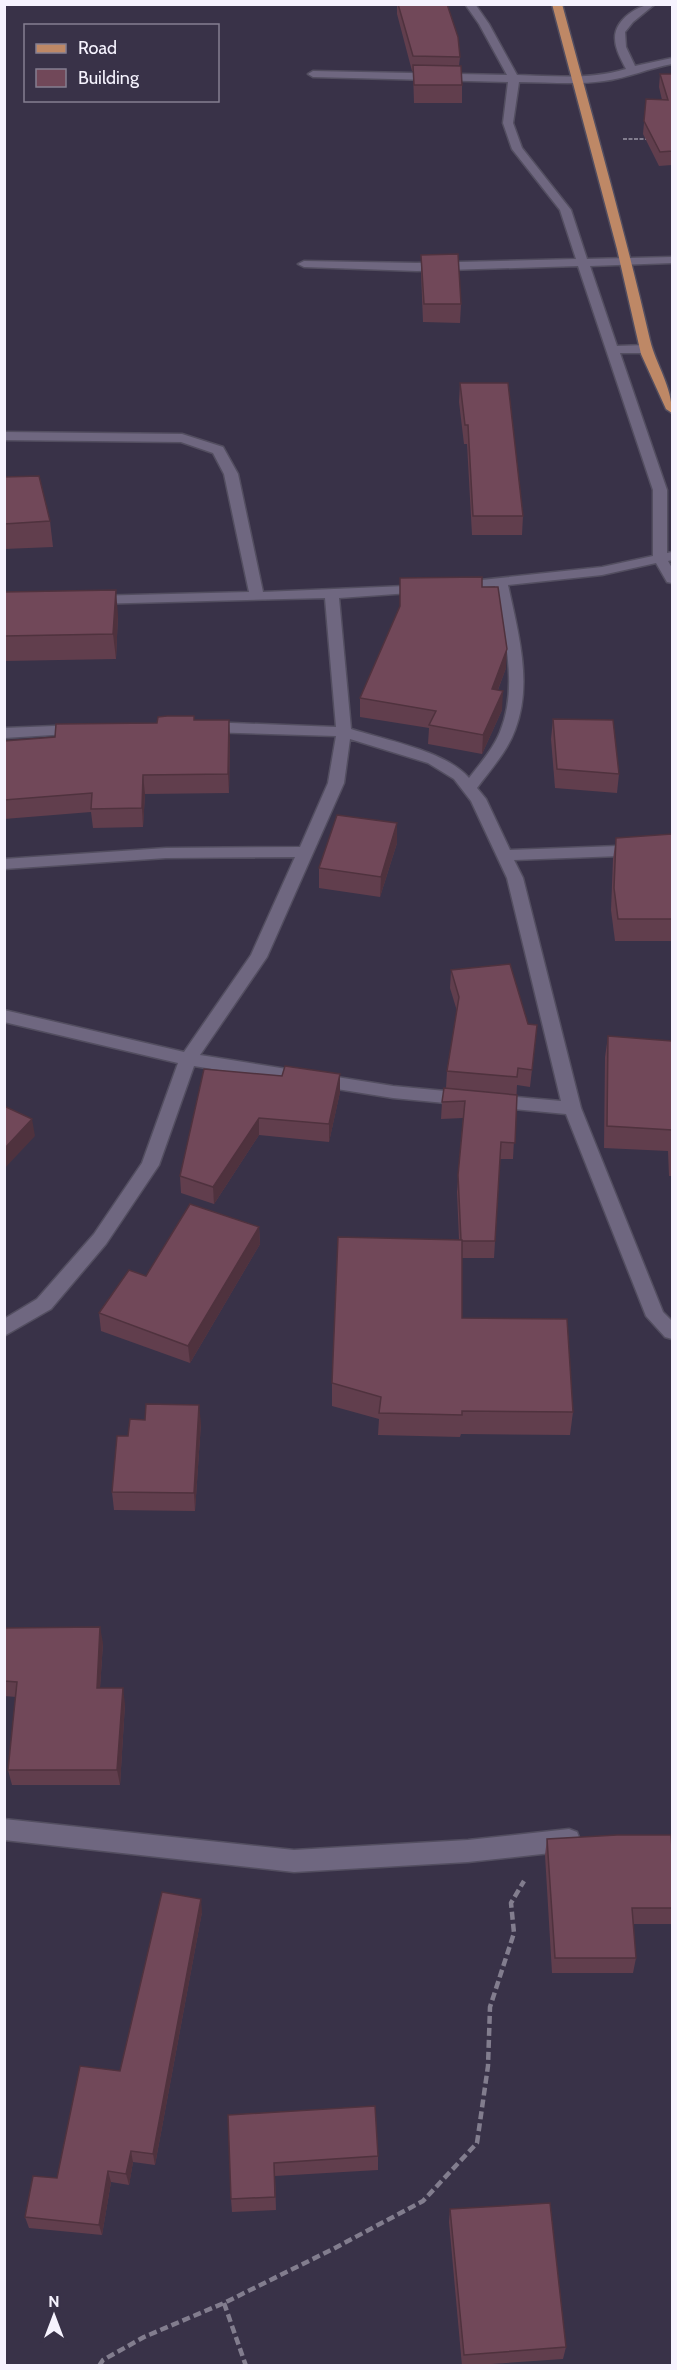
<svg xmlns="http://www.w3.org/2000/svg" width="677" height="2370" font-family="Cabin,sans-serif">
	<rect width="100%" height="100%" fill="#393248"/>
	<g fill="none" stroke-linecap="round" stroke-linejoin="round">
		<defs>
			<g id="street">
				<path d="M465,4H475L489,24L517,75C554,76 590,80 626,69C621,59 615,49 615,38C615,19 639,4 655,4L633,22L625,32L626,47L635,66L672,58V64C649,68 628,78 604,81C576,85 547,82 519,82L513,123L522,148L571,210L587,259L672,257V263L590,266L617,346L646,345L652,349L646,353H620L667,490V553L672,552V560L668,561L672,568V583L667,582L656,563L602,575L508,585C518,632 533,684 515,730C507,752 490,770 477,788L486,799L510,850L672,844V854L514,860L523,878L581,1108L663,1312L672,1321V1339L665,1337L646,1316L566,1114L493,1107L487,1105L484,1101L487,1097L493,1095L561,1101L507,878L471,801L454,779L428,763L350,739L344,783L267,957L200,1055L393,1086L466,1093L472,1095L475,1099L472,1103L466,1105L393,1098L194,1066L159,1165L106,1244L51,1309L4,1336V1319L37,1299L94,1234L142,1163L178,1063L4,1022V1010L184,1052L251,955L295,857L166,858L4,869V859L166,848L300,847L328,783L336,736L207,732L200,727L207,722L336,727L325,598L92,604L85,600L92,596L249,592L224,474L213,453L181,442L4,440V432L182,434L223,447L238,474L263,592L429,585L431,588L424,592L339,598L351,729C385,740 446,751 469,778C480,764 493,749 500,732C519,686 504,633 495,586L458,590L453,589L451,586L453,583L602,567L653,556V490L578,266L417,271L304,267L298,264L304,261L417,263L576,259L560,210L512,149L503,123L508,82L313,77L308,74L313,71L507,75L479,24Z"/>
				<polygon points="80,725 87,730 85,733 4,738 4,728"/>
				<polygon points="4,1819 294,1850 468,1840 569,1829 577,1832 580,1840 577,1848 569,1851 468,1862 294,1872 4,1840"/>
			</g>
			<path id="primary" d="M552,4H562C592,116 624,227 650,340C656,365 672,386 672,413L666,409L641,354L617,249Z"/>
		</defs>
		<use href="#street" stroke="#534e60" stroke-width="3"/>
		<use href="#primary" stroke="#534e60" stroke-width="3"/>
		<polyline stroke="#827d8e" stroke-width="2" stroke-dasharray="4 1.5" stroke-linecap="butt" points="623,139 648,139"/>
		<g stroke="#827d8e" stroke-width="4.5" stroke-dasharray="8 4" stroke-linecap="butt">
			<polyline points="224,2303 246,2366"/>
			<polyline points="99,2366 103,2360 144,2337 224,2303 333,2249 423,2201 477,2143 488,2066 490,2007 514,1933 511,1903 524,1881"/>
		</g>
		<use href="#street" fill="#6f6780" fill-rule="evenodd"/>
		<use href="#primary" fill="#be8866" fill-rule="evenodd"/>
	</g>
	<g fill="#613e4d">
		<polygon points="397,4 447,4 460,57 459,66 462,85 462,103 414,103 413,71 412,71 397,14"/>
		<polygon points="660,74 672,74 672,165 659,166 643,134 646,99 662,100 659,87"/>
		<polygon points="421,255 461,304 460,323 423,322 421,273"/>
		<polygon points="460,383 523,516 522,535 472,535 467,444 464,444 459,402"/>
		<polygon points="4,477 50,521 53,547 4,549"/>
		<polygon points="482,587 506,668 498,690 502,710 482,754 428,744 429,728 360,717 360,698"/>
		<polygon points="4,592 118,615 116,659 4,661"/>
		<polygon points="553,719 619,774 617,793 555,788 551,739"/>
		<polygon points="194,720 230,739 229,793 145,794 143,827 93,828 91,812 4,819 4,741 55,737 157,723"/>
		<polygon points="672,834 672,941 615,941 611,910 613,859 616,838"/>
		<polygon points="397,843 380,897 319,888 319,868"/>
		<polygon points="451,970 528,1024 537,1025 530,1087 517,1085 513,1159 500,1159 494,1258 462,1258 462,1318 573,1412 570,1435 461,1434 460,1437 378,1435 379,1419 332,1406 332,1383 459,1240 457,1192 463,1118 441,1119 442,1102 446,1088 447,1071 457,1011 450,988"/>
		<polygon points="608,1036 672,1041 672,1176 669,1176 668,1151 604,1148 605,1057"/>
		<polygon points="340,1074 340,1092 329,1142 259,1135 214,1204 181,1193 180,1176 282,1076"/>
		<polygon points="259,1227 260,1244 190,1363 101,1331 99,1313 146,1276"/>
		<polygon points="145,1420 201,1423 195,1511 114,1510 112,1492 128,1436"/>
		<polygon points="4,1628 103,1643 100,1688 125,1704 120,1785 12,1785 8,1770 16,1697 4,1696"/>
		<polygon points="547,1839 672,1848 672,1924 633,1924 636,1958 633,1973 552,1973 545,1855"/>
		<polygon points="202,1912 155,2165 133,2162 129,2185 111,2182 102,2235 29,2228 25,2217 57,2178 120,2071"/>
		<polygon points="228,2115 378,2156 378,2170 275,2176 276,2210 232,2212 231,2199"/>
		<polygon points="450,2209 566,2347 563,2359 462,2366 449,2222"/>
	</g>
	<g fill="#4f323e">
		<polygon points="116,590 118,615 116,659 113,634"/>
		<polygon points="507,649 506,668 491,708 492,689"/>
		<polygon points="503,691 502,710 482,754 483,735"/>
		<polygon points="229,720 230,739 229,793 228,774"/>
		<polygon points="143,775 145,794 143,827 142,808"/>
		<polygon points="397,823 397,843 380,897 381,877"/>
		<polygon points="340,1074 340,1092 329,1142 329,1124"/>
		<polygon points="259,1118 259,1135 214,1204 213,1187"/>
		<polygon points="32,1119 35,1136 4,1169 4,1149"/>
		<polygon points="259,1227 260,1244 190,1363 188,1346"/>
		<polygon points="199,1405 201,1423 195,1511 194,1493"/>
		<polygon points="100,1627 103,1643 99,1703 97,1688"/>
		<polygon points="123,1688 125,1704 120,1785 117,1770"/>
		<polygon points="201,1899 202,1912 155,2165 153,2154"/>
		<polygon points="131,2151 133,2162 129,2185 126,2174"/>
		<polygon points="108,2171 111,2182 102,2235 99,2225"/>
	</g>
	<g fill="#714859" stroke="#4f323e" stroke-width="1.5">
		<polygon points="398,4 447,4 458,37 460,57 413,56"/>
		<polygon points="413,65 461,66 462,85 414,85"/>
		<polygon points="660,74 672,74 672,151 660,152 644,121 646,99 668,100"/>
		<polygon points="458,254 461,304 424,304 421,255"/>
		<polygon points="460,383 508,383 523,516 473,516 468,425 465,425"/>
		<polygon points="39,476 50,521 4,524 4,477"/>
		<polygon points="482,577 482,587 498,587 507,649 492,689 503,691 483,735 429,725 436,711 360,698 400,606 400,578"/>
		<polygon points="116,590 113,634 4,636 4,592"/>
		<polygon points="167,716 194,716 194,720 229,720 228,774 143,775 142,808 91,809 92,793 4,800 4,741 55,737 56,724 157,723 158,717"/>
		<polygon points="553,719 613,720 619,774 557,769"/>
		<polygon points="337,815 397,823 381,877 319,868"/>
		<polygon points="672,834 672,919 618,919 614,888 616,838"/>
		<polygon points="510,964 528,1024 537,1025 532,1070 518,1068 517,1077 447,1071 459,997 451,970"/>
		<polygon points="608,1036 672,1041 672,1155 672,1130 607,1126"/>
		<polygon points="285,1066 340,1074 329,1124 259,1118 213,1187 180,1176 204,1069 282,1076"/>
		<polygon points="444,1088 517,1095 515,1143 501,1142 495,1241 462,1241 461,1240 458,1175 465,1101 442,1102"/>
		<polygon points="4,1106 32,1119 4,1149"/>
		<polygon points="190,1204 259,1227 188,1346 99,1313 129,1270 146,1276"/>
		<polygon points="338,1237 462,1240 462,1318 567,1319 573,1412 462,1411 462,1415 379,1413 381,1397 332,1383"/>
		<polygon points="146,1404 199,1405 194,1493 112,1492 117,1436 128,1436 130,1419 145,1420"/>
		<polygon points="100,1627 97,1688 123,1688 117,1770 8,1770 17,1682 4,1681 4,1628"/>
		<polygon points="617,1835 671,1835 672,1848 672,1908 632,1908 636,1958 555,1958 547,1839"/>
		<polygon points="162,1892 201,1899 153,2154 131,2151 126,2174 108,2171 99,2225 25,2217 33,2176 57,2178 80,2066 120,2071"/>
		<polygon points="375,2106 378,2156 274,2163 275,2197 231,2199 228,2115"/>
		<polygon points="550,2203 566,2347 464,2355 450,2209"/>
	</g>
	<rect width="677" height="2370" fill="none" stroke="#f6f3fe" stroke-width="12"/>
	<rect x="24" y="24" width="195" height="78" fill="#393248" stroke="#857f91" stroke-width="1.5"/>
	<rect x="36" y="44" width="30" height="9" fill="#be8866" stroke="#857f91" stroke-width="1.5"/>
	<text x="78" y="54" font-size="18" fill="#f6f3fe">Road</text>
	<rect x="36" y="69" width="30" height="18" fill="#714859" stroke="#857f91" stroke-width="1.5"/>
	<text x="78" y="84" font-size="18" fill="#f6f3fe">Building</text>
	<g transform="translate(54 2316)" stroke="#393248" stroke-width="4.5" paint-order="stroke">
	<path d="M0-4.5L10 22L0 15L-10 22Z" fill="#f6f3fe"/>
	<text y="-9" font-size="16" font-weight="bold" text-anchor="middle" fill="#f6f3fe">N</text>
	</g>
</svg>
